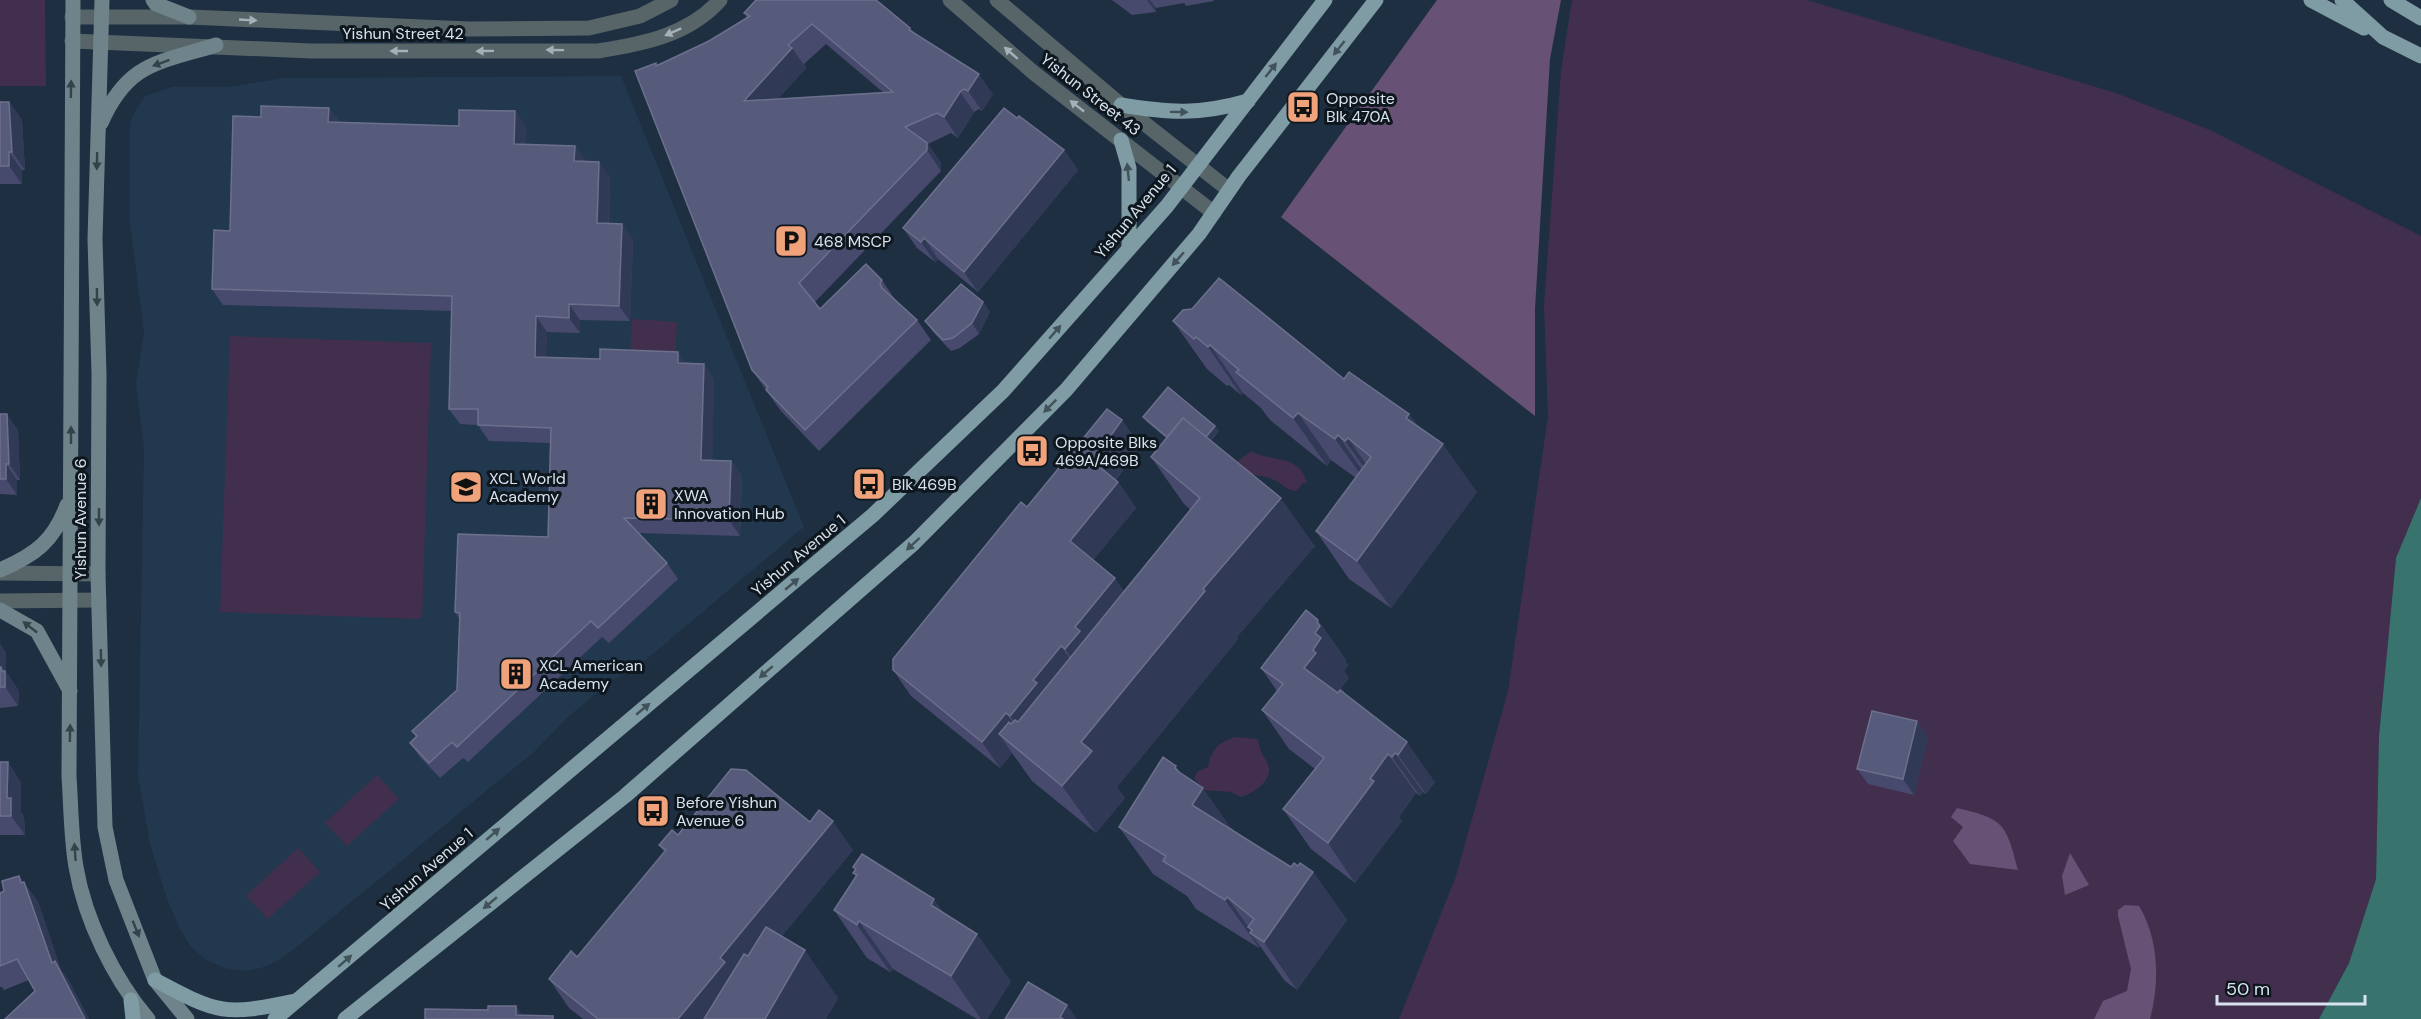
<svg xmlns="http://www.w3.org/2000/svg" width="2421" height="1019" font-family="'DM Sans',sans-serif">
	<rect width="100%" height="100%" fill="#1d2f41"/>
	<polygon fill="#22384f" points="621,76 804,527 642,663 608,683 567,718 535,751 293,950 275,962 261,968 245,971 224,968 205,959 190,946 180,929 167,899 150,844 138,775 144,448 136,384 144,332 130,223 130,123 134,113 145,96 172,87 227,87 284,78"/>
	<g fill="#422f4d">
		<polygon points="0,0 45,0 46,86 0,86"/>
		<polygon points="1572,0 1807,0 2116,93 2210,130 2421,236 2421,498 2396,558 2379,736 2376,879 2349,963 2319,1019 1399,1019 1456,876 1508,691 1548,416 1544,306 1561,70"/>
		<polygon points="632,319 677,322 675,361 630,359"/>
		<polygon points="230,336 431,343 422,619 220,612"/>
		<path d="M1251,451C1271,463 1299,453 1307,483H1303L1296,491C1286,490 1283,484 1274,480C1258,472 1256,481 1238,464V461Z"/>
		<path d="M1236,737L1258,739C1259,749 1262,754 1267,762C1276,779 1254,793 1241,797L1231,792L1204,790L1194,778L1197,772L1208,767C1211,750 1219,741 1236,737Z"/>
		<polygon points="377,775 399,799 347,846 325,823"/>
		<polygon points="298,848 320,872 268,919 246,896"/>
	</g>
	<g fill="#675174">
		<polygon points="1437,0 1561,0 1550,59 1535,309 1535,416 1281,217"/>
		<path d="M1957,808C2004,819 2006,823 2018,870L1970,864L1953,841L1963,827L1951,817Z"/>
		<polygon points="2070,853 2089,885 2065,895 2062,876"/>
		<path d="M2125,905L2139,906C2159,939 2160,982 2150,1019H2094L2103,1001L2127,991L2131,969L2118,916V910Z"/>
	</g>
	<polygon fill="#39736d" points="2421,498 2421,1019 2319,1019 2349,963 2376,879 2379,736 2396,558"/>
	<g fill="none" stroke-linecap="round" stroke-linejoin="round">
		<g stroke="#576569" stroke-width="15">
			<polyline points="950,0 1034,73 1214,213"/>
			<polyline points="997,0 1121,105 1229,190"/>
			<polyline points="72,17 189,17 469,29 589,28 640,16 671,0"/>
			<path d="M72,41L311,51H598C643,44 689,35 720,0"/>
		</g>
		<g stroke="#576569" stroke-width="15">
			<polyline points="0,573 98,574"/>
			<polyline points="0,601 99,600"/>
		</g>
		<g stroke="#6e848a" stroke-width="15">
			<path d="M73,0L69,776C71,806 71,838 76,867C85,920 114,979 148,1019"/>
			<polyline points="102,0 95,239 99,374 98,574 105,827 116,880 155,980 187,1019"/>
			<polyline points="153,0 156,4 189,17"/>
			<path d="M101,123C128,62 158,63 216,45"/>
			<path d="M0,570C35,555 54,541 67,505"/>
			<polyline points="0,610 37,631 70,691"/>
		</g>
		<g stroke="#7f9ba4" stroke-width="15">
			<polyline points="2311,0 2364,28"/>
			<polyline points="2342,0 2383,37 2421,56"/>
			<polyline points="2391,0 2421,18"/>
			<path d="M1121,105C1170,113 1199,115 1248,101"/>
			<polyline points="1121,140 1129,168 1129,247"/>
			<path d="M155,980C219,1014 224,1016 295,1001"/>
			<polyline points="131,1000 133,1019"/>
			<polyline points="275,1019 873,515 1003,391 1167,206 1325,0"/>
			<polyline points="345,1019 625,796 914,543 1066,390 1199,234 1239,176 1376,0"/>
		</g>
	</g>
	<g fill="#484a6d" fill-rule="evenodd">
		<polygon points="1112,0 1214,0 1214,1 1186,6 1184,3 1156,8 1156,12 1132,15"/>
		<path d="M744,13L910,28L914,32L993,94L982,111L979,109L974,112L958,138L951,133L928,144L941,163V171L815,302L820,309L882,280L896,301L917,320L931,340L819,451L780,410L752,370L656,63L657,66L709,41L747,18ZM826,44L884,93L778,99L806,68L804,64Z"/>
		<polygon points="0,102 9,102 22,120 25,170 22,170 22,184 0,184"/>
		<polygon points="329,108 339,122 459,126 515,111 526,127 525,144 575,146 586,161 610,177 609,224 622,224 633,240 630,321 580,320 580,333 547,332 546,358 686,363 714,379 712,460 731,461 742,476 740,536 639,533 667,563 678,579 609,643 602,637 468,762 463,758 440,778 421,758 410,743 416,737 412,731 457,690 460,620 455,612 548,537 550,443 489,441 478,425 460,424 449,409 452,311 223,305 212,289 230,231 261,117"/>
		<polygon points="1017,118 1064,150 1078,170 978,292 938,259 935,262 917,248 903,228"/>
		<polygon points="983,302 990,312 979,334 960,348 951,351 933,332 925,321"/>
		<polygon points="1173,321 1344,379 1409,414 1417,425 1477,492 1391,608 1349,579 1316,531 1356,478 1331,460 1327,466 1270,420 1261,408 1243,393 1241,395 1229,385 1227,386 1207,369"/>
		<polygon points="0,414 18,430 20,480 17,480 17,495 0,494"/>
		<polygon points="1143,417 1215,426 1219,431 1211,441 1315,546 1237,637 1238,639 1117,787 1125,798 1096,833 1032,781 1012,753 1000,768 911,696 893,670 1027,507 1122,420 1140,446 1116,480 1118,482 1136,508 1093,560 1124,591 1191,510 1184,504 1151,457 1166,438 1147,422"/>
		<polygon points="1318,620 1346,660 1345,661 1348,665 1344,671 1349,678 1341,688 1344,692 1343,693 1435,782 1426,794 1423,792 1420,796 1416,793 1399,817 1402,821 1355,883 1311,849 1283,809 1315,769 1289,749 1262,710 1277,691 1261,668"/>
		<polygon points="0,644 6,653 6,672 19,691 18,706 0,708"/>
		<polygon points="1928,737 1914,795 1868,784 1857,769"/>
		<polygon points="0,762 21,782 21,812 24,817 25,835 0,835"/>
		<polygon points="1182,774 1234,831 1291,867 1298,866 1313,872 1347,920 1297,990 1284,980 1260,946 1259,948 1196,909 1187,896 1153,874 1119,827"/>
		<polygon points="810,822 853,850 782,936 838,998 826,1019 583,1019 569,1008 549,979 577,957 664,852 659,845 678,835"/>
		<polygon points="853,867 943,912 1011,981 987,1019 977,1019 893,969 890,972 867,958 834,910 856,877 853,873 855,870"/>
		<polygon points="19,876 38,902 61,970 69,981 89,1019 5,1019 35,991 29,980 4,990 2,987 0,987 0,893 4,891"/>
	</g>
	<g fill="#303955">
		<polygon points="1147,0 1150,0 1156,8 1156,12"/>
		<polygon points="792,48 806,68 758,121 744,101"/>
		<polygon points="979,74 993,94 982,111 968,91"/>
		<polygon points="960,92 974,112 958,138 944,117"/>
		<polygon points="9,102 22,120 25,170 12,152"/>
		<polygon points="329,108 340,124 328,122"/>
		<polygon points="515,111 526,127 525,159 514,144"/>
		<polygon points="927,143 941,163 941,171 927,150"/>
		<polygon points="575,146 586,161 574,161"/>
		<polygon points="1064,150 1078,170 978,292 964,272"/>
		<polygon points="9,152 22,170 22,184 9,166"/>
		<polygon points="599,162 610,177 608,239 597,223"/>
		<polygon points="622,224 633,240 630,321 619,306"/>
		<polygon points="924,238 938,259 935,262 921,242"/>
		<polygon points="983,302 990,312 979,334 972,323"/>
		<polygon points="569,304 580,320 580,333 569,318"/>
		<polygon points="536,316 547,332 546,373 535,357"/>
		<polygon points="1210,345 1243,393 1241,395 1208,347"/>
		<polygon points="678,352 689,367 678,363"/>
		<polygon points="704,364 714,379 712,476 701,460"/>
		<polygon points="1298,413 1331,460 1327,466 1293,418"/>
		<polygon points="7,414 18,430 20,480 9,464"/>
		<polygon points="1409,414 1437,453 1443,444 1477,492 1391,608 1357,561 1406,418"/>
		<polygon points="1122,420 1140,446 1113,483 1118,482 1136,508 1088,567 1070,541 1096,464 1094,459"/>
		<polygon points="1215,426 1219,431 1194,461 1191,456"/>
		<polygon points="1338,435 1371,483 1369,486 1335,439"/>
		<polygon points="1348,438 1381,486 1379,488 1345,441"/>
		<polygon points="731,461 742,476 740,536 729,520"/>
		<polygon points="6,464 17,480 17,495 6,479"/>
		<polygon points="1281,498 1315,546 1237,637 1238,639 1117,787 1125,798 1096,833 1062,786 1081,742 1203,589"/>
		<polygon points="1115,578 1133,604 1083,674 1065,649 1075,627"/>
		<polygon points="1318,620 1346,660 1345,661 1348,665 1344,671 1349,678 1341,688 1344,692 1332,707 1304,668 1313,650 1317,622"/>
		<polygon points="0,644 6,653 6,672 19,691 18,706 0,679"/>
		<polygon points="1061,646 1079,672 1028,742 1010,716 1033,680"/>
		<polygon points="1006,713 1024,739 999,734 1012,753 1000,768 982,742"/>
		<polygon points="1917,721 1928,737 1914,795 1903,779"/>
		<polygon points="1407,742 1435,782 1426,794 1398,755"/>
		<polygon points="1395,753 1423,792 1420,796 1392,757"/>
		<polygon points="1388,754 1416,793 1399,817 1402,821 1355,883 1328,843 1370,779"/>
		<polygon points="8,762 21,782 21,812 24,817 25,835 11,816 7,798"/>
		<polygon points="1176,766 1197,796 1203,788 1236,835 1192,805 1175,768"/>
		<polygon points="833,821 853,850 742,985 722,1019 678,1019 720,958"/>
		<polygon points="1313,872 1347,920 1297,990 1264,942"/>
		<polygon points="19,876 38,902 61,970 69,981 89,1019 85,1019 52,963"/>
		<polygon points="1227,897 1254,935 1250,933 1260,946 1259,948 1225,900"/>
		<polygon points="934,899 967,947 931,905"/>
		<polygon points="859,921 893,969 890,972 857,925"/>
		<polygon points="977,934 1011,981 987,1019 981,1019 951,976"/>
		<polygon points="805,950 838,998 826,1019 765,1019"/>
		<polygon points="1067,1005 1077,1019 1061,1019 1060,1017"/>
		<polygon points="516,1006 525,1019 516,1015"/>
	</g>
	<g fill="#575b7b" stroke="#6c708d" stroke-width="1.5" fill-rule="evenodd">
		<path d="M756,0H876L910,28L909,30L979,74L968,91L964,89L960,92L944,117L937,113L905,127L927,143V150L799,283L820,309L866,264L882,280L880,283L882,288L917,320L805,430L766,390L768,387L752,370L635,71L656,63V66L709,41L750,16L744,13ZM812,24L893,92L744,101L792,48L788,45Z"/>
		<polygon points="0,102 9,102 12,152 9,152 9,166 0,166"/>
		<polygon points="261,106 329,108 328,122 459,126 459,110 515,111 514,144 575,146 574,161 599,162 597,223 622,224 619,306 569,304 569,318 536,316 535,357 600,359 600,349 678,352 678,363 704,364 701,460 731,461 729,520 624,518 667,563 598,628 591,621 457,747 452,742 429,763 410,743 417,736 412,731 457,690 460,613 455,612 458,534 548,537 551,428 478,425 478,409 449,409 452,296 212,289 214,230 230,231 233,116 261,117"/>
		<polygon points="1004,108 1017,118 1019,116 1064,150 964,272 924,238 921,242 903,228"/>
		<polygon points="1219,278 1344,379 1349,372 1409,414 1406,418 1443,444 1357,561 1316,531 1371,457 1348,438 1345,441 1338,435 1335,439 1298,413 1293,418 1236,372 1239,370 1210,345 1208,347 1196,337 1194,339 1173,321 1183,310 1192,309"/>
		<polygon points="961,284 983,302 972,323 953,338 943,340 925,321"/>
		<polygon points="1168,387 1215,426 1206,437 1183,418 1167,437 1143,417"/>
		<polygon points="1107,409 1122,420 1094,459 1098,461 1096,464 1118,482 1070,541 1115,578 1075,627 1080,631 1065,649 1061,646 1033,680 1037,683 1010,716 1006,713 982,742 893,670 893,659 1021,502 1027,507"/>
		<polygon points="0,414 7,414 9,464 6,464 6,479 0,479"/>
		<polygon points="1183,418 1281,498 1203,589 1205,591 1081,742 1092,751 1062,786 999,734 1009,722 1011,724 1015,720 1018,722 1200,498 1151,457"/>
		<polygon points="1306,610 1318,620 1317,622 1320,626 1315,633 1321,638 1313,650 1316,653 1304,668 1338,693 1340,690 1407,742 1398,755 1395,753 1392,757 1388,754 1370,779 1374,781 1328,843 1283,809 1324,758 1262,710 1283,684 1261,668"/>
		<polygon points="0,667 1,667 2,671 5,671 5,687 0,687"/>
		<polygon points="1872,711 1917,721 1903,779 1857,769"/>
		<polygon points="1163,757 1176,766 1175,768 1179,772 1203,788 1192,805 1291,867 1294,863 1298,866 1300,863 1313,872 1264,942 1250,933 1252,930 1248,927 1254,919 1227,897 1225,900 1163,861 1166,856 1119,827"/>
		<polygon points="0,762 8,762 7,798 11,798 11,816 0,816"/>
		<polygon points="731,769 746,770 810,822 819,810 833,821 720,958 725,962 678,1019 598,1019 549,979 571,951 577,957 666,850 659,845 672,830 678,835"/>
		<polygon points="862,854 934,899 931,905 977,934 951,976 859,921 857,925 834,910 857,875 853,873 856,869 853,867"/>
		<polygon points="19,876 21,883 24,882 52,963 55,961 85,1019 5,1019 35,991 17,959 0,966 0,893 4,891 2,881"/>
		<polygon points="766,927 805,950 765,1019 704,1019 744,954 748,956"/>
		<polygon points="1028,982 1067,1005 1060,1017 1063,1019 1005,1019"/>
		<polygon points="488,1006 516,1006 516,1015 553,1016 553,1019 425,1019 425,1009 488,1010"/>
	</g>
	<defs><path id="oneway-solid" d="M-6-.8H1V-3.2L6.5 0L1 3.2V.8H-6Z" transform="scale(1.5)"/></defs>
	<g fill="#a4b1b9">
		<use href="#oneway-solid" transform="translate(248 20) rotate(3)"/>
		<use href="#oneway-solid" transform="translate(673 32) rotate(156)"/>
		<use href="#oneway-solid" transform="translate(555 50) rotate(-179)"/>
		<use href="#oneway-solid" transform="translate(399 51) rotate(180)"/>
		<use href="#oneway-solid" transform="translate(485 51) rotate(179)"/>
		<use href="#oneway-solid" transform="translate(1011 53) rotate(-139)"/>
		<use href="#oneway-solid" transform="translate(1077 106) rotate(-142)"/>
	</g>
	<g fill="#41525a">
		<use href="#oneway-solid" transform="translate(1339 48) rotate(128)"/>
		<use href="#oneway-solid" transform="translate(1271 70) rotate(-52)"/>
		<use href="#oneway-solid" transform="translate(1179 112) rotate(1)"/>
		<use href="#oneway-solid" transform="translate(1128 172) rotate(-96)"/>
		<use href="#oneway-solid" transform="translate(1178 259) rotate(131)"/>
		<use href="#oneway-solid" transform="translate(1055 332) rotate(-49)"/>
		<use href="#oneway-solid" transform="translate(1050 406) rotate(135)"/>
		<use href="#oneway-solid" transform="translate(913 544) rotate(137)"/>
		<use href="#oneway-solid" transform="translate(792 584) rotate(-40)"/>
		<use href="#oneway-solid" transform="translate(766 672) rotate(139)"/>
		<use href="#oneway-solid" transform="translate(643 709) rotate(-40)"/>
		<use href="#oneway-solid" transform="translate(493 834) rotate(-41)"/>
		<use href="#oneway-solid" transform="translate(490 903) rotate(140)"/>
		<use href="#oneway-solid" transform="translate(345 961) rotate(-41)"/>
	</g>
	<g fill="#344249">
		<use href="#oneway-solid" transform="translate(161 63) rotate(160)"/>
		<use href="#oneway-solid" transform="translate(71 89) rotate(-89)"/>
		<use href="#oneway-solid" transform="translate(97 161) rotate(91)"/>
		<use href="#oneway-solid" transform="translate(97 297) rotate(89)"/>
		<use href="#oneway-solid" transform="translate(71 435) rotate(-90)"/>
		<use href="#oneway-solid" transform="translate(99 517) rotate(90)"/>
		<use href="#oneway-solid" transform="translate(30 627) rotate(-142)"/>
		<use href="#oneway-solid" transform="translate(101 658) rotate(89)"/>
		<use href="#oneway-solid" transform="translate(70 733) rotate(-89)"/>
		<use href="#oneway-solid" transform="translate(75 852) rotate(-94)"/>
		<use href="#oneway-solid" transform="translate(136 929) rotate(68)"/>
	</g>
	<defs>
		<symbol id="bus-square" viewBox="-11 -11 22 22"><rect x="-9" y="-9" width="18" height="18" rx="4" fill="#f0a27a" stroke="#0e161e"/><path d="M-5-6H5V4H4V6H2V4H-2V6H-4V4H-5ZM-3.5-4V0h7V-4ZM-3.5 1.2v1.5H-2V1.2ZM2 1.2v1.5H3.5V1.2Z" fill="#111"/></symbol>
		<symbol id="parking-square" viewBox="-11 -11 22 22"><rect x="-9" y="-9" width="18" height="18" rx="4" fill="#f0a27a" stroke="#0e161e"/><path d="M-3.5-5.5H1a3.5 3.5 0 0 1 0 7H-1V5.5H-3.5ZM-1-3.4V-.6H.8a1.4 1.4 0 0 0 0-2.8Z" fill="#111"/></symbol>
		<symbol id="school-square" viewBox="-11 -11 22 22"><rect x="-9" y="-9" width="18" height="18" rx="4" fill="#f0a27a" stroke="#0e161e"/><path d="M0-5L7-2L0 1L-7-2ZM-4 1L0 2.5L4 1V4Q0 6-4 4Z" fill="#111"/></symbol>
		<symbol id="building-square" viewBox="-11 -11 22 22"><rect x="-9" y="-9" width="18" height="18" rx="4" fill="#f0a27a" stroke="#0e161e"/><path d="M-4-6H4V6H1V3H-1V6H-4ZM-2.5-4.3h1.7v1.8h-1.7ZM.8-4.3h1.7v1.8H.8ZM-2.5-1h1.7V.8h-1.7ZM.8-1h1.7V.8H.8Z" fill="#111"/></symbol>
	</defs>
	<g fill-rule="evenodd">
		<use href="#bus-square" x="1284" y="88" width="38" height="38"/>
		<use href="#parking-square" x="772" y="222" width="38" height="38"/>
		<use href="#bus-square" x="1013" y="432" width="38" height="38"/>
		<use href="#bus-square" x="850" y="465" width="38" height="38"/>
		<use href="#school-square" x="447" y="468" width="38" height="38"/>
		<use href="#building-square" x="632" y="485" width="38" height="38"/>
		<use href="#building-square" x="497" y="655" width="38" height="38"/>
		<use href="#bus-square" x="634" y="792" width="38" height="38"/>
	</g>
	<g text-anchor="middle" stroke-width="6" stroke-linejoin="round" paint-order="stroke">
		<g font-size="16" fill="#d8e3ef" stroke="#0e161e">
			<text x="403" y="39">Yishun Street 42</text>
			<text transform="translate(1091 94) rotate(38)" y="6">Yishun Street 43</text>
			<text transform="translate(1135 211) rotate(-50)" y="6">Yishun Avenue 1</text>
			<text transform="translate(80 519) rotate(-90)" y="6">Yishun Avenue 6</text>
			<text transform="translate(798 555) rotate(-40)" y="6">Yishun Avenue 1</text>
			<text transform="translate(426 869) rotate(-41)" y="6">Yishun Avenue 1</text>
		</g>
		<g font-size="16" fill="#d8e3ef" stroke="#0e161e" text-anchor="start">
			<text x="1326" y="104">Opposite<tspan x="1326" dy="18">Blk 470A</tspan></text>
			<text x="814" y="247">468 MSCP</text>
			<text x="1055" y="448">Opposite Blks<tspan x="1055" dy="18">469A/469B</tspan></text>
			<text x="489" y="484">XCL World<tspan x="489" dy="18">Academy</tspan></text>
			<text x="892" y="490">Blk 469B</text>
			<text x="674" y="501">XWA<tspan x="674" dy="18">Innovation Hub</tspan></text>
			<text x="539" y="671">XCL American<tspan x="539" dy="18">Academy</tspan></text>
			<text x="676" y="808">Before Yishun<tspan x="676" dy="18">Avenue 6</tspan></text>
		</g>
	</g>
	<path d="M2217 995v9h148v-9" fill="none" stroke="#d8e3ef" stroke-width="3"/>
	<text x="2226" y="995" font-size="18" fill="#d8e3ef" stroke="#0e161e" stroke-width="4.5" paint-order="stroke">50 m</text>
</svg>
